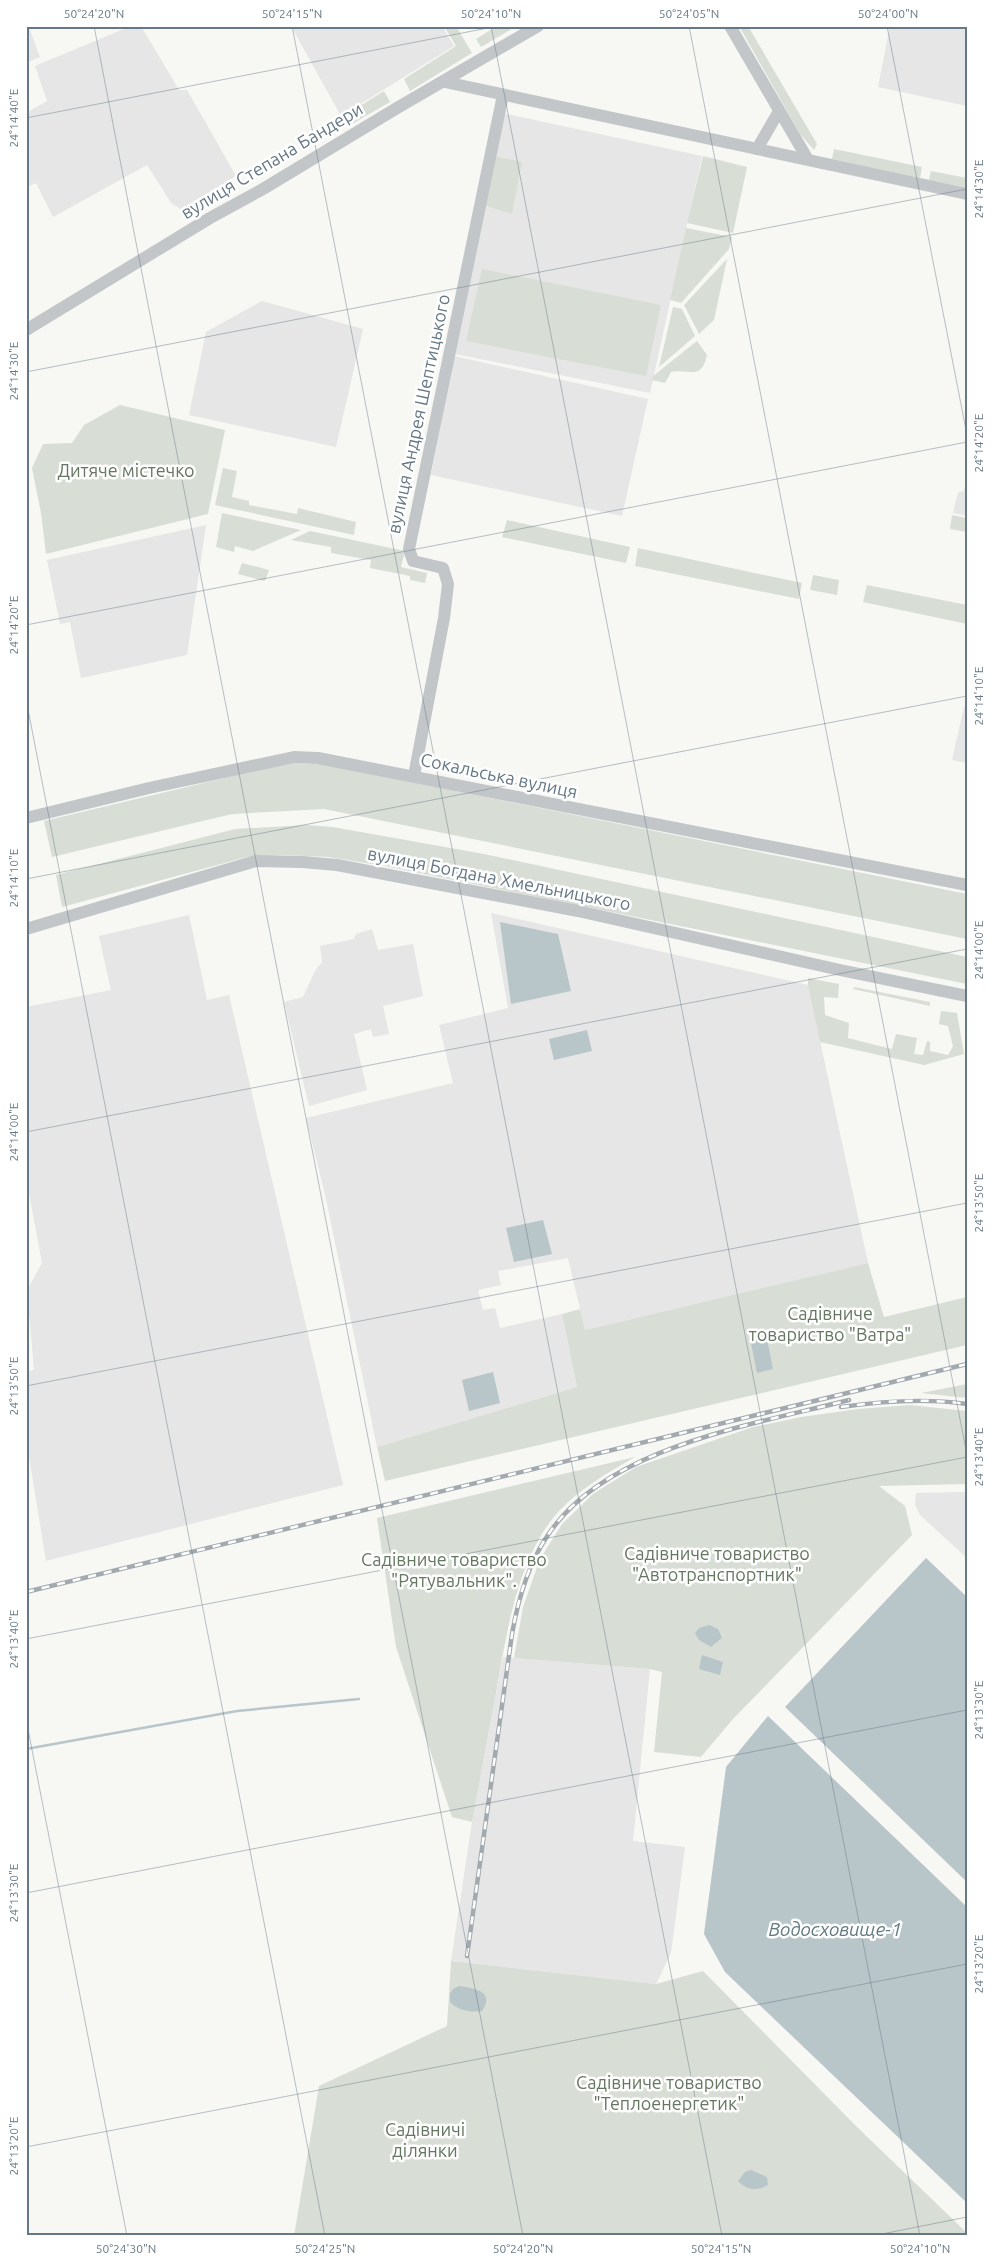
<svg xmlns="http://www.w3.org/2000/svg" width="993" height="2262" font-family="Ubuntu,sans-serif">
	<rect width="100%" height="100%" fill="#f7f7f4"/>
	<g fill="#e5e6e5">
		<polygon points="131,26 141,26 179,90 187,90 236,176 181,209 172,204 147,165 53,217 36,183 28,187 26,184 26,113 47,101 35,66"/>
		<polygon points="291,26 442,26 454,46 341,116"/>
		<polygon points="890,26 967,26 967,106 878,87"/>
		<polygon points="29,27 40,57 26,63 26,29"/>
		<polygon points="502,113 702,156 650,393 455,354"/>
		<polygon points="262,301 363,329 336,447 189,415 206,332"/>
		<polygon points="454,356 648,399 622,516 431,475"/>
		<polygon points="965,487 967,488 967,516 953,513 958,492 964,491"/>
		<polygon points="206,525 187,655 81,678 70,622 60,624 47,560"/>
		<polygon points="967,705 967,763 952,760 964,707"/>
		<polygon points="491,913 808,985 868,1263 585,1330 568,1258 498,1271 501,1285 478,1290 483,1310 495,1308 500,1328 562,1314 577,1387 377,1447 325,1194 306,1118 453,1083 439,1025 508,1008"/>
		<polygon points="189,915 207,1000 229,995 343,1485 46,1561 26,1438 26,1372 34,1370 27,1290 42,1263 26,1177 26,1007 111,990 99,936"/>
		<polygon points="372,929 378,950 413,944 423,996 383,1006 389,1034 373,1037 371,1029 354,1034 367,1090 309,1106 284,1002 303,997 315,971 322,962 320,946 354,939 356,934"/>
		<polygon points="967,1492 967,1558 920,1515 915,1505 916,1493"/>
		<polygon points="503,1657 650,1669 633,1841 685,1847 671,1953 656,1984 451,1961 472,1822"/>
	</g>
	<g fill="#d8ded5">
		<polygon points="444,26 456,26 472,53 410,91 404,79 456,46"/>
		<polygon points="497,26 517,26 481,47 476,39"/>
		<polygon points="739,26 748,26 817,144 814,150 800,134"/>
		<polygon points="384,91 390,102 352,124 347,114"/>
		<polygon points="834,149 922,167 920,178 832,159"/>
		<polygon points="494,156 522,162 512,214 486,206"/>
		<polygon points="703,156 747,167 733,233 687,223"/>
		<polygon points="931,171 967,178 967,188 929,180"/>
		<polygon points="686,228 732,237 729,249 681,303 670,300"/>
		<polygon points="727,259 714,320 699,334 684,305"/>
		<polygon points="482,269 661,305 646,376 466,341"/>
		<polygon points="673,307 682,309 695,336 659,367"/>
		<path d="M697,341L707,355C701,382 689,368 671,372L665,383L652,380L653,376Z"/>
		<polygon points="120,405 225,430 208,514 46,554 41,513 32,468 43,444 72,443 84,425"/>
		<polygon points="223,468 237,471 232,497 249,501 249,505 297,514 298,508 356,522 354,535 215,505"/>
		<polygon points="222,513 301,530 253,551 235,546 234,552 216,547"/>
		<polygon points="952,515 967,518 967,532 950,529"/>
		<polygon points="507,520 630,547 626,563 502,537"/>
		<polygon points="310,531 405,551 401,567 427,573 425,583 410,580 410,576 370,568 371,560 331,553 331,547 291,540"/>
		<polygon points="638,548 802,583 799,599 635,566"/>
		<polygon points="242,563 269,570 265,581 238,574"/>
		<polygon points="813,575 839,580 837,595 810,590"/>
		<polygon points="867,585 967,605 967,624 863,602"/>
		<polygon points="288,763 322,764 967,894 967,939 324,809 232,814 52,857 44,821"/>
		<polygon points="306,825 333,827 484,854 967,957 967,984 384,866 328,857 283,855 247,857 62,907 56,875 235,829"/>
		<polygon points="808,978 839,984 838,998 824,997 825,1015 849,1023 848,1038 892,1049 896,1034 917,1038 914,1054 923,1055 927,1041 930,1042 930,1051 948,1055 953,1046 948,1026 939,1024 941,1011 957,1013 964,1054 924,1065 820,1042 808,985"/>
		<polygon points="854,987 930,1002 930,1006 853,989"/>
		<polygon points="868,1263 884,1317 967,1297 967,1345 385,1481 377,1447 577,1387 562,1314 580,1309 585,1330"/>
		<polygon points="967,1384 967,1398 921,1393"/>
		<polygon points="910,1405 967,1411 967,1484 879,1486 905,1506 912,1535 733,1719 701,1757 654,1752 662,1672 650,1669 514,1658 523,1607 540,1559 562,1524 593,1494 636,1467 753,1427 801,1417 858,1409"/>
		<path d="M635,1457C609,1472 581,1488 560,1510C516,1557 506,1638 495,1699C487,1740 480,1781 472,1822L452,1817L396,1647L377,1518Z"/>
		<polygon points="451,1961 656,1984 703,1971 857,2127 967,2233 967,2236 294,2236 319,2086 447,2026"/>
	</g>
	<g fill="#b8c5c9">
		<polygon points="500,922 558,934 571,991 511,1004"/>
		<polygon points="587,1030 592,1051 554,1060 549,1039"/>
		<polygon points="543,1220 552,1254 514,1262 506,1228"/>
		<polygon points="766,1334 773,1369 757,1373 750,1338"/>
		<polygon points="493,1372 500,1403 469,1411 462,1380"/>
		<polygon points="926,1558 967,1597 967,1882 785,1707"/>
		<polygon points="709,1625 718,1629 722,1638 711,1647 699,1640 695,1633 699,1628"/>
		<polygon points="702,1655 723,1662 720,1675 699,1669"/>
		<polygon points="768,1716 967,1907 967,2203 725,1972 704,1934 726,1767"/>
		<path d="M459,1986C473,1988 496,1991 482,2011C471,2013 457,2010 450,2002V1994L453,1989Z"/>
		<path d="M751,2170L767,2177L768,2185C757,2191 748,2191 738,2181L745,2172Z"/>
	</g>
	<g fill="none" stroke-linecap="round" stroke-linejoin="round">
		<polyline stroke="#b8c5c9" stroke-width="2.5" points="26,1749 237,1711 359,1699"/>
		<g stroke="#c2c6c9" stroke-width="12">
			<polyline points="730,26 807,158"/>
			<polyline points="445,82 967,194"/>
			<polyline points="757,149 779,111"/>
			<polyline points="26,330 210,218 263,189 397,108 538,26"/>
			<polyline points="414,776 444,618 448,584 443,568 413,561 409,549 503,95"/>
			<polyline points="26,818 149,788 294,757 318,758 967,885"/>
			<polyline points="26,929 256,861 303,862 337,865 578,911 840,970 967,996"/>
		</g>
		<defs>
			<g id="rail">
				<path d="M841,1407C883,1401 925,1398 967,1404"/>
				<polyline points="26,1592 967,1364"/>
				<path d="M467,1956L512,1634C518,1600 527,1567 546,1538C603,1447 753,1425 849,1400"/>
			</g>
		</defs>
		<use href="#rail" stroke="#a3aaaf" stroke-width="4.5"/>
		<use href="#rail" stroke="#fff" stroke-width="2.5" stroke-dasharray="8" stroke-linecap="butt"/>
	</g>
	<path fill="none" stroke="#667885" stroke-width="1" stroke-opacity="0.45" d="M94,26L523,2236M292,26L722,2236M491,26L920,2236M689,26L967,1455M887,26L967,435M26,118L498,26M26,372L967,189M26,625L967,442M26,699L325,2236M26,879L967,696M26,1132L967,949M26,1386L967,1203M26,1639L967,1457M26,1719L127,2236M26,1893L967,1710M26,2147L967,1964M872,2236L967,2217"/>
	<g text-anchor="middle" stroke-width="5" stroke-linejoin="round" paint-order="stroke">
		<g font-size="18" fill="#667885" stroke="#fff">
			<text transform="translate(272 161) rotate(-31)" y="6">вулиця Степана Бандери</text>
			<text transform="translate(419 414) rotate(-78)" y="6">вулиця Андрея Шептицького</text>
			<text transform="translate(499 776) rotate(12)" y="6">Сокальська вулиця</text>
			<text transform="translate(499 879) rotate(11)" y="6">вулиця Богдана Хмельницького</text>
		</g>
		<g font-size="18" fill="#667761" stroke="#fff">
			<text x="126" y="477">Дитяче містечко</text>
			<text x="830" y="1320">Садівниче<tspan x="830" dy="21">товариство "Ватра"</tspan></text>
			<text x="717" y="1560">Садівниче товариство<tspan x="717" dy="21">"Автотранспортник"</tspan></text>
			<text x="454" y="1566">Садівниче товариство<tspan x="454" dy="21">"Рятувальник".</tspan></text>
			<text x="669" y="2089">Садівниче товариство<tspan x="669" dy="21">"Теплоенергетик"</tspan></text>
			<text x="425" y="2136">Садівничі<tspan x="425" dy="21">ділянки</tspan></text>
		</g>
		<g font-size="19" font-style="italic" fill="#617981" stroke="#fff">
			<text x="835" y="1936">Водосховище-1</text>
		</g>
	</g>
	<rect width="993" height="2262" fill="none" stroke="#ffffff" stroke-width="55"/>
	<rect x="28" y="28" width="938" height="2206" fill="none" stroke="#667885" stroke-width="2"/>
	<g font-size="12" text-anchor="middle" fill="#667885">
		<text x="94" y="18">50°24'20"N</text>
		<text x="292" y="18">50°24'15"N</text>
		<text x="491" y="18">50°24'10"N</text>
		<text x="689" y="18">50°24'05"N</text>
		<text x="888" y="18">50°24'00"N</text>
		<text transform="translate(14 118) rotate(-90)" y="4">24°14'40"E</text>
		<text transform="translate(979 189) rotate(-90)" y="4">24°14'30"E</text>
		<text transform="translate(14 371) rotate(-90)" y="4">24°14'30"E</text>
		<text transform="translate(979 443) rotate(-90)" y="4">24°14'20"E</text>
		<text transform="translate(14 625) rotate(-90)" y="4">24°14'20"E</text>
		<text transform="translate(979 696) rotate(-90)" y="4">24°14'10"E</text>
		<text transform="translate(14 878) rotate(-90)" y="4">24°14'10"E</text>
		<text transform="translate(979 950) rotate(-90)" y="4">24°14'00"E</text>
		<text transform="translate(14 1132) rotate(-90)" y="4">24°14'00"E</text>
		<text transform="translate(979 1203) rotate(-90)" y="4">24°13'50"E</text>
		<text transform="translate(14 1386) rotate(-90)" y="4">24°13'50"E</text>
		<text transform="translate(979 1457) rotate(-90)" y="4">24°13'40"E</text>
		<text transform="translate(14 1639) rotate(-90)" y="4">24°13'40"E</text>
		<text transform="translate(979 1710) rotate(-90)" y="4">24°13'30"E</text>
		<text transform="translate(14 1893) rotate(-90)" y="4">24°13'30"E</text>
		<text transform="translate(979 1964) rotate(-90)" y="4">24°13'20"E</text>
		<text transform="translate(14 2146) rotate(-90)" y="4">24°13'20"E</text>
		<text x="126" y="2253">50°24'30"N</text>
		<text x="325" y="2253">50°24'25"N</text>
		<text x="523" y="2253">50°24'20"N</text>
		<text x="721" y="2253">50°24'15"N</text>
		<text x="920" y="2253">50°24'10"N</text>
	</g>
</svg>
